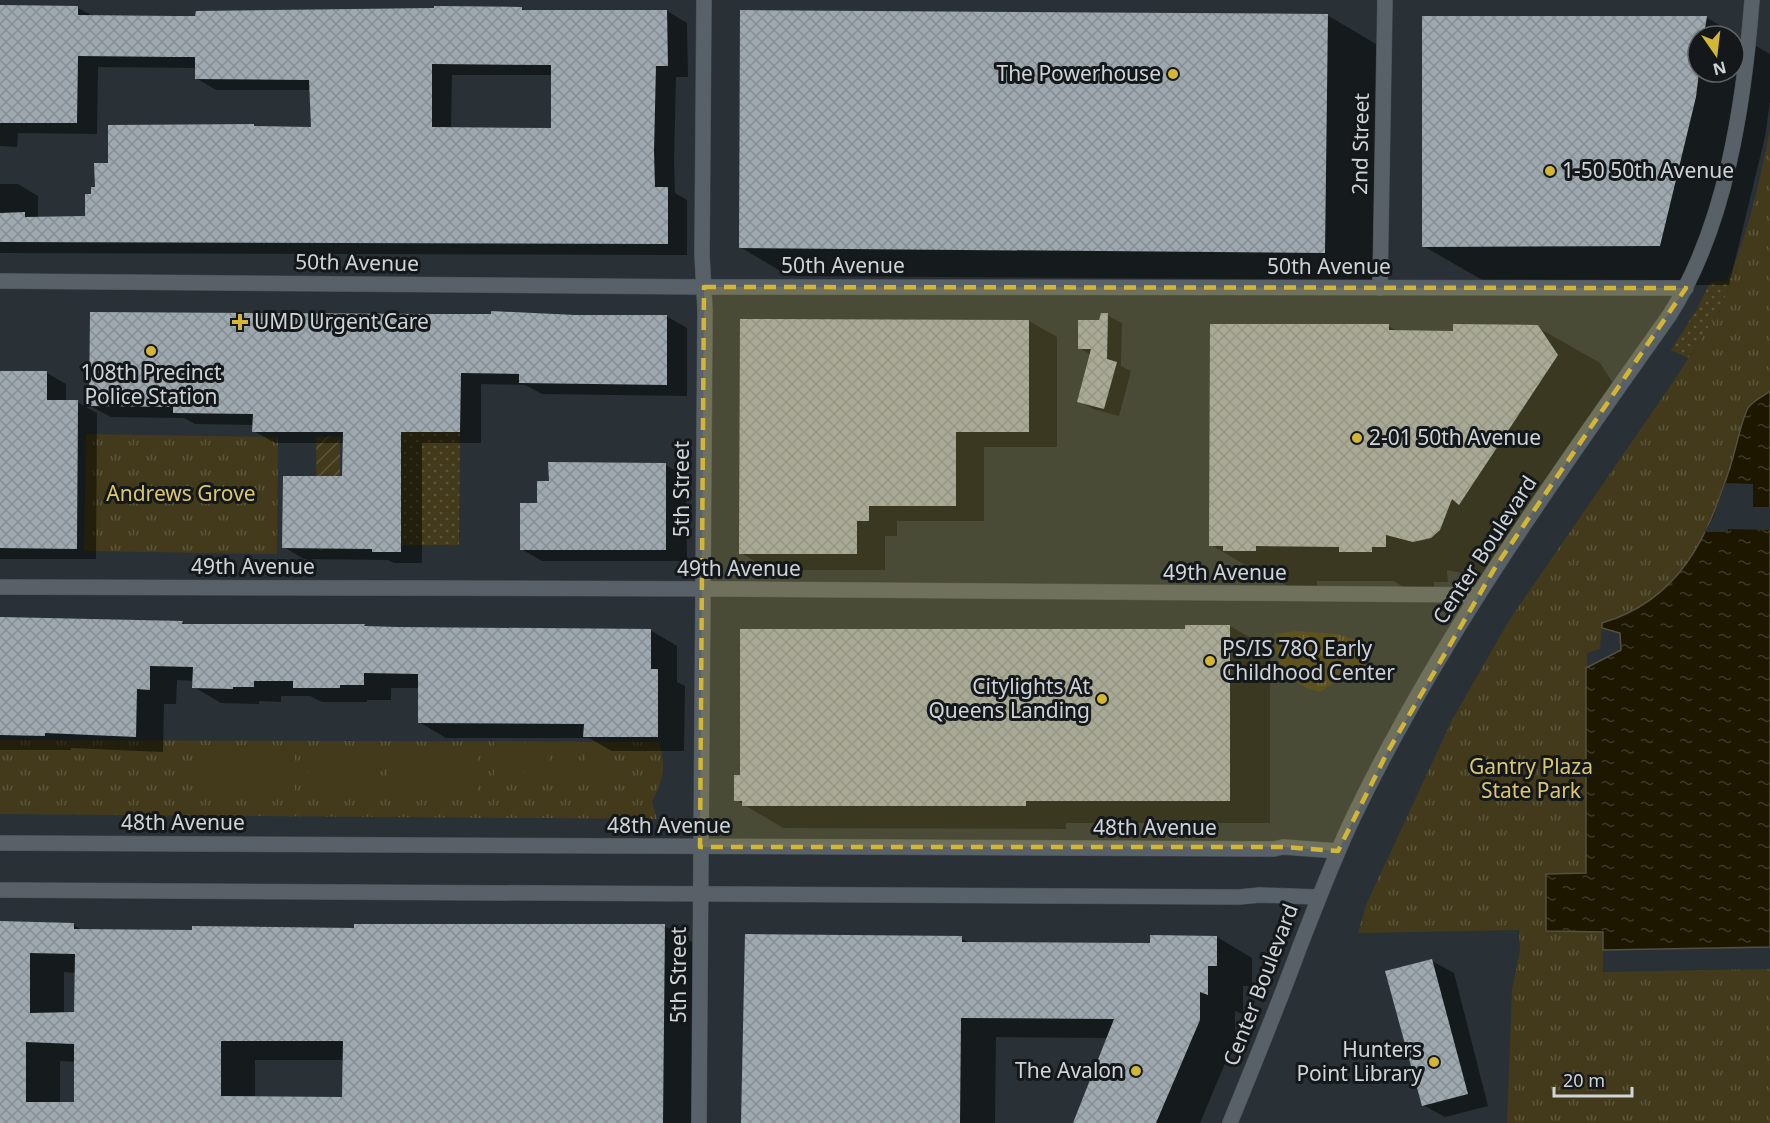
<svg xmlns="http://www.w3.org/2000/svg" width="1770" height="1123" font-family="'Noto Sans',sans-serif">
	<defs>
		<pattern id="grass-dots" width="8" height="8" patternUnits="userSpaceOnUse" patternTransform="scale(1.5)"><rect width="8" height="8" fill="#423a1a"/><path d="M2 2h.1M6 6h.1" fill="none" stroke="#5c563b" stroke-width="1.8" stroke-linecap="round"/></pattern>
		<pattern id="park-tufts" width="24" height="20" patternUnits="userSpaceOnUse" patternTransform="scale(1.5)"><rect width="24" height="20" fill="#423a1a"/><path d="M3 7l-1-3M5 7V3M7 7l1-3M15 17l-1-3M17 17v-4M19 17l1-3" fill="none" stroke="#5c563b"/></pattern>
		<pattern id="garden-furrows" width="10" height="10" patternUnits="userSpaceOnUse" patternTransform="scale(1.5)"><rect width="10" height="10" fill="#423a1a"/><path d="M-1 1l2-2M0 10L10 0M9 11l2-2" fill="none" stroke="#5c563b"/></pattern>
		<pattern id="water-ripples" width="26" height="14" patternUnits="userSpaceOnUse" patternTransform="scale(1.5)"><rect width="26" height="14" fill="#1e1700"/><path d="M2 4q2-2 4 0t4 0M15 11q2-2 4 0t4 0" fill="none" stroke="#3e3824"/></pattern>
		<pattern id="building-cross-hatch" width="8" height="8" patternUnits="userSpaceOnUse" patternTransform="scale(1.5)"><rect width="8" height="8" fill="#9ea8af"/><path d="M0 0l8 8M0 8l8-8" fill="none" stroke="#868e94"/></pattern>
	</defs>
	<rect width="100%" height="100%" fill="#293136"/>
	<g fill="url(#grass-dots)">
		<polygon points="1738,266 1719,311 1688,358 1671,350 1697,309 1710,282 1727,280 1733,267"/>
		<polygon points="401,431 460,432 459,545 401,545"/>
	</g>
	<g fill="url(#park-tufts)">
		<path d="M1770,130V391C1764,396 1752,401 1748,408C1741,421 1736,449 1731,464C1709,536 1679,600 1602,623L1600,649L1587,653L1586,874H1546L1547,931L1603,932V972L1770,969V1123H1507L1512,990L1520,950L1519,930L1358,933L1366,905L1452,720L1510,619L1671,385L1719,311L1738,267H1733C1751,223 1761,175 1770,130Z"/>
		<polygon points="86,434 278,437 277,554 84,551"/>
		<path d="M1297,631L1336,634L1367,643L1369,657L1356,679L1341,678L1320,692C1290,685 1273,665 1275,634Z"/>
		<path d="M0,740L659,742C666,767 664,778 652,802L657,819L0,814Z"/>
	</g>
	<polygon fill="url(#garden-furrows)" points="340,436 340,549 317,550 316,437"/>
	<g fill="#423a1a">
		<polygon points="494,741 518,741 518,783 495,784"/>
		<rect x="525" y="742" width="23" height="42"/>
		<polygon points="555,742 578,742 580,785 555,784"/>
		<rect x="586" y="742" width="24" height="43"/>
		<polygon points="194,745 295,746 295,799 194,799"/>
		<polygon points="387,746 477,746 477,800 387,799"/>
		<polygon points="309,749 380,749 379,796 309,796"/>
	</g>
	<path fill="url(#water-ripples)" stroke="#535041" stroke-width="1.5" d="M1770,391V947L1603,950V932L1546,931V874L1586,873V668L1621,650L1620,633L1602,628V623C1680,600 1708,537 1731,464C1736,449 1741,421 1748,408C1752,401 1764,396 1770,391Z"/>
	<polygon fill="#293136" points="1725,483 1753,484 1753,507 1770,507 1770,530 1728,529 1728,532 1704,532 1713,518"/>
	<g fill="#0007" fill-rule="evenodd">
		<path d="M0,7L78,8L93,16L174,17L521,8L527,11H667L687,23L688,77H676L674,163L675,193L687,200V255L0,253V184H18L38,196V219L87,217L92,196L110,164L254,126L258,128H312L311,90H216L196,78V68L98,67L97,134L18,133L17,147L0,146ZM452,75H553L552,129L451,128Z"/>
		<polygon points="1327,15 1376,44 1374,280 789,276 740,247"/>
		<path d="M1707,18L1770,54V102L1765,137L1729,285L1493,286L1423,246ZM1698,36H1734V72H1698Z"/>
		<polygon points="1107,315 1122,323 1121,366 1131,371 1119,416 1093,409 1079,401 1091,355 1079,348"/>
		<polygon points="666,316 687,328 687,396 542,394 525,385 481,384 481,443 422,443 422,563 394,563 388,560 304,559 284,547 344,478 344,443 275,443 254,431 254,425 195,424 184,418 111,417 90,406 575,317"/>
		<polygon points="1029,321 1057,337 1057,447 984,447 984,521 897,521 897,536 885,536 885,570 769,570 741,553"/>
		<polygon points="1389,326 1399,332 1454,332 1537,327 1600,363 1619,392 1481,577 1447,570 1448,582 1434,582 1434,587 1403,587 1394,581 1317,581 1317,586 1287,586 1279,581 1273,581 1211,545"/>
		<polygon points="0,373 47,373 66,384 66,402 77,402 97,413 96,559 0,559"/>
		<polygon points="666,465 686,477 687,561 542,561 521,549 551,482"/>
		<polygon points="0,619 182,622 188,626 364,625 368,628 650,630 677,646 677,682 685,686 684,751 612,751 589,738 446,738 419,722 420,688 391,688 391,700 367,700 367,702 322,702 310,696 281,696 281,702 259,701 259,704 221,703 194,687 194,681 177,680 176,704 164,704 163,752 71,748 71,750 0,750"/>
		<polygon points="1187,626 1230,626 1270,649 1270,823 1066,823 1066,829 783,828 736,800 741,776 1186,631"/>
		<path d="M0,923L74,925L83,931L664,926L699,946L697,1123H0ZM64,972L76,973V1014H64ZM255,1060H344V1099L255,1098ZM60,1061L76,1062V1104L60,1103Z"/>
		<polygon points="1217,937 1252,958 1252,986 1243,986 1243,1014 1235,1011 1235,1040 1200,1123 1075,1123 1108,1038 996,1037 995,1123 743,1123 961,938 971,944 1152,944"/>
		<polygon points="1432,961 1454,973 1488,1106 1445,1117 1423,1105"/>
	</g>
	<g fill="url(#building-cross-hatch)" fill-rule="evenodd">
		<path d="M0,5L78,6V15L174,16H195L196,11L434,8V6L522,7V10H667L668,66H656L654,151L655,187H668V244L0,242V213L25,212V217L85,216V194H91V187H95L94,163H108V125L254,124V126L311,127L309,80L195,79V57H174L78,56L77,123H0ZM432,64L551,65V128L432,127Z"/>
		<polygon points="740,10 1328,14 1325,253 739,248"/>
		<polygon points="1422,16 1707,16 1704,36 1698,36 1699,72 1696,97 1660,246 1422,247"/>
		<polygon points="491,311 575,315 667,315 667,385 519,383 519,374 461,373 460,432 401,432 401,552 372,552 372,549 282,548 283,476 342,476 343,432 252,432 253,414 173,413 173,407 89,406 90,312 432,314 491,314"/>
		<polygon points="1101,313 1108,313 1107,359 1117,362 1104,409 1077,402 1091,349 1078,349 1078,320 1099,320"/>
		<polygon points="740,319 1029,320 1029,432 956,432 956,506 869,506 869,521 857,521 857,554 739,554"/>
		<polygon points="1210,324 1389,324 1389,330 1453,331 1453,324 1538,325 1558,355 1459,505 1452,499 1440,530 1431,538 1413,542 1386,535 1386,547 1372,547 1372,552 1339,552 1339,547 1256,546 1256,551 1223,551 1223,546 1209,546"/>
		<polygon points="0,371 47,371 47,400 78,400 77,549 0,548"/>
		<polygon points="548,462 666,463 666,550 520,550 520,503 537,503 537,481 549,481"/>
		<polygon points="0,617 183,621 182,624 365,624 364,626 398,627 651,629 651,669 658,669 658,737 583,737 584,724 418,723 418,674 364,673 364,685 340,685 340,688 293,688 293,681 254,681 254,687 233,687 233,689 192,688 193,667 150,666 150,690 137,689 136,737 45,733 45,736 0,735"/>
		<polygon points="1185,625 1230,625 1230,801 1026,801 1026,806 742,806 742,801 734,801 734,775 740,775 740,629 1185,629"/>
		<path d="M0,921L74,923V929L192,930V926L354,928V924H665L663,1123H0ZM30,953L75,954L74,1012L30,1013ZM221,1041H343L342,1097L221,1096ZM26,1042L74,1044V1102H26Z"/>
		<polygon points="745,934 962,936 962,942 1150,943 1150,935 1217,936 1217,966 1208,966 1208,995 1200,992 1200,1020 1156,1123 1073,1123 1114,1019 961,1018 960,1123 741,1123"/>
		<polygon points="1432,959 1468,1094 1422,1106 1385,971"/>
	</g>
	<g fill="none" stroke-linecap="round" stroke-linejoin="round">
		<defs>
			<g id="street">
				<polyline points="0,281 704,287 1686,288"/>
				<polyline points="1380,288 1385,0"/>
				<polyline points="0,587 744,589 1478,595"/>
				<polyline points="0,843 1274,849 1283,847 1338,851"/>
				<polyline points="0,890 1239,897 1260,895 1317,897"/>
				<polyline points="699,1123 705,310 702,255 704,0"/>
				<path d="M1230,1123C1254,1064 1278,1006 1300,946C1317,903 1333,860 1353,818C1439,639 1555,477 1669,316C1726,227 1744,104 1752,0"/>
			</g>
		</defs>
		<use href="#street" stroke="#464d52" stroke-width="16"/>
		<use href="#street" stroke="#586167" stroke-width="15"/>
	</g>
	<path fill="#d3b635" fill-opacity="0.2" stroke="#d3b635" stroke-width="4.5" stroke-dasharray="12 8" stroke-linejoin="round" d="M704,287L1686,288L1496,566L1387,753L1338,851L1283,847H700Z"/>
	<g fill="#d3b635" stroke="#15181b" stroke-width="2">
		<circle cx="1173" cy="74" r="6"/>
		<circle cx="1550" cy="171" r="6"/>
		<path d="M237 313h6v6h6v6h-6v6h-6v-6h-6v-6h6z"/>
		<circle cx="151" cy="351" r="6"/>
		<circle cx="1357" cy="438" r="6"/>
		<circle cx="1210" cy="661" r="6"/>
		<circle cx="1102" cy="699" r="6"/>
		<circle cx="1434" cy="1062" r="6"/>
		<circle cx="1136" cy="1071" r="6"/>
	</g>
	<g text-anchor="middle" stroke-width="6" stroke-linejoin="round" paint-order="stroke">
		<g font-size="21" fill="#cfd4d8" stroke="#15181b" text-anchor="end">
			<text x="1161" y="81">The Powerhouse</text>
			<text x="1562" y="178" text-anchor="start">1-50 50th Avenue</text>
			<text x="254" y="329" text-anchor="start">UMD Urgent Care</text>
			<text x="151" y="380" text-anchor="middle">108th Precinct<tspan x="151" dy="24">Police Station</tspan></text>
			<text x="1369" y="445" text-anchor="start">2-01 50th Avenue</text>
			<text x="1222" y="656" text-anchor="start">PS/IS 78Q Early<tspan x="1222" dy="24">Childhood Center</tspan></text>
			<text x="1090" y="694">Citylights At<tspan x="1090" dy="24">Queens Landing</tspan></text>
			<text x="1422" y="1057">Hunters<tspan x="1422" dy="24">Point Library</tspan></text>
			<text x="1124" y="1078">The Avalon</text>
		</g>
		<g font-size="21" fill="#cfd4d8" stroke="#15181b">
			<text transform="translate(1361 144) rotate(-89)" y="7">2nd Street</text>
			<text transform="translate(357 263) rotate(1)" y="7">50th Avenue</text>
			<text x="843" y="273">50th Avenue</text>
			<text x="1329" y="274">50th Avenue</text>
			<text transform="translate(682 489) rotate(-90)" y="7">5th Street</text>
			<text transform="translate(1485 550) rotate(-57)" y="7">Center Boulevard</text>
			<text x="253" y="574">49th Avenue</text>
			<text x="739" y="576">49th Avenue</text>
			<text x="1225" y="580">49th Avenue</text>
			<text x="183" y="830">48th Avenue</text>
			<text x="669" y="833">48th Avenue</text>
			<text x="1155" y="835">48th Avenue</text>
			<text transform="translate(679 975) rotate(-90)" y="7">5th Street</text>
			<text transform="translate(1261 985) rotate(-69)" y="7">Center Boulevard</text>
		</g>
		<g font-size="21" fill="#dcc670" stroke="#15181b">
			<text x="181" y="501">Andrews Grove</text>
			<text x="1531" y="774">Gantry Plaza<tspan x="1531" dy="24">State Park</tspan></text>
		</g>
	</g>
	<g transform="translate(1716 54) rotate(166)"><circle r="28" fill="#15181b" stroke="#5f6367" stroke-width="1.5"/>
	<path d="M0-4.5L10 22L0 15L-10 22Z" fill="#d3b635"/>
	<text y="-9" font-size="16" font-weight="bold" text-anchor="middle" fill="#cfd4d8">N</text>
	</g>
	<path d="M1554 1087v9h78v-9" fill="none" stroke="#cfd4d8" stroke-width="3"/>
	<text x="1563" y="1087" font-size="18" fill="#cfd4d8" stroke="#15181b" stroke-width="4.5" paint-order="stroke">20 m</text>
</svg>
